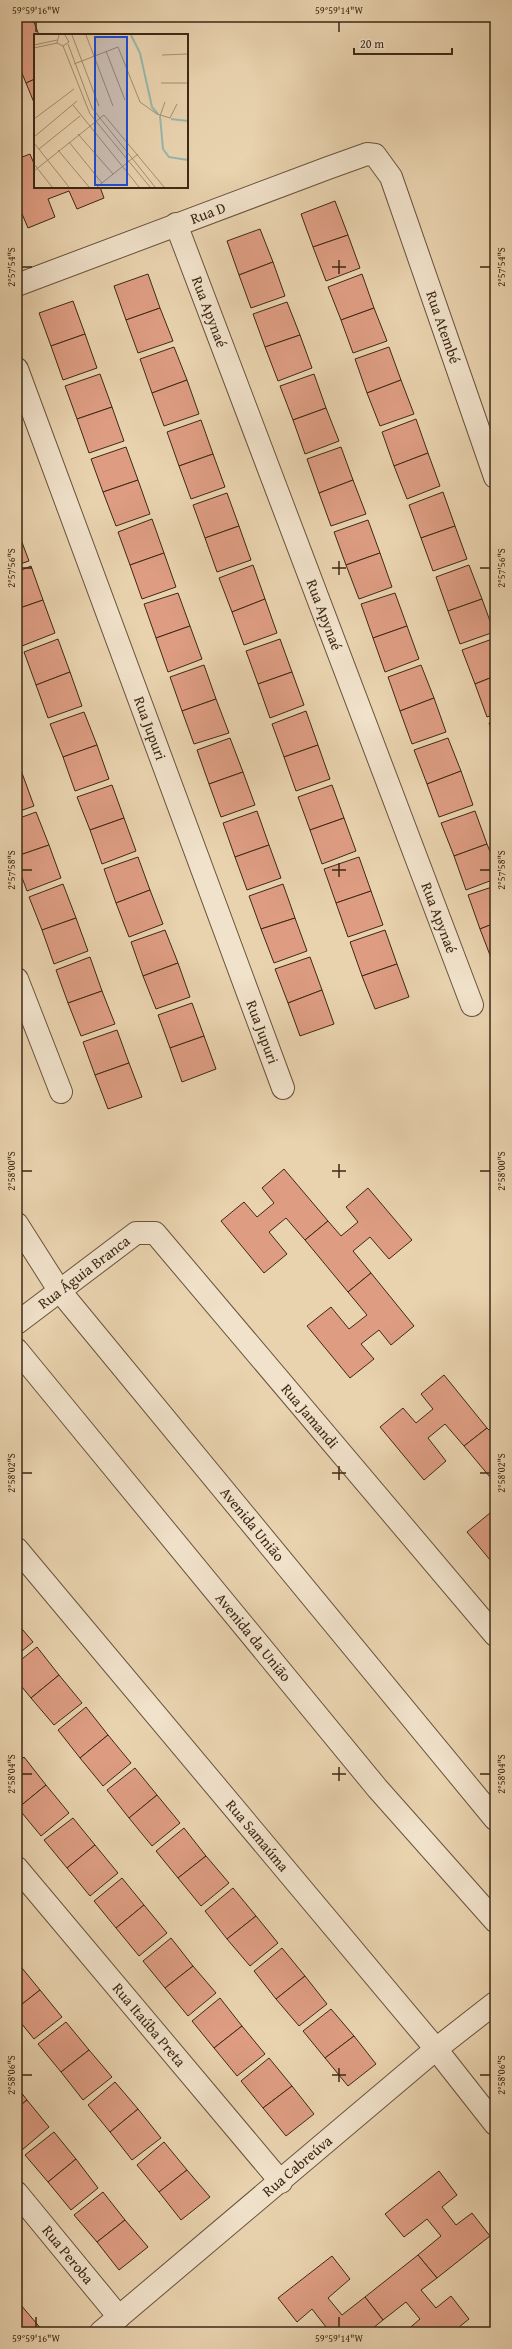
<svg xmlns="http://www.w3.org/2000/svg" width="512" height="2349" font-family="'Gentium Book Plus',serif">
	<rect width="100%" height="100%" fill="#e9d3af"/>
	<filter id="stains"><feTurbulence type="fractalNoise" baseFrequency=".005" numOctaves="4"/><feColorMatrix values="0 0 0 0 .2 0 0 0 0 .09 0 0 0 0 .02 0 0 0 .5 -.17"/></filter>
	<radialGradient id="worn" r=".72"><stop offset=".6" stop-color="#630" stop-opacity="0"/><stop offset="1" stop-color="#630" stop-opacity=".3"/></radialGradient>
	<g fill="#de9d83" stroke="#3e2815">
		<polygon points="17,17 32,17 39,35 35,35 35,79 26,83 17,61"/>
		<polygon points="35,79 35,105 26,83"/>
		<polygon points="30,154 35,166 35,187 100,187 104,198 77,209 69,191 48,199 55,217 28,228 17,202 17,159"/>
		<polygon points="335,201 348,235 313,247 301,214"/>
		<polygon points="260,229 273,262 239,275 227,241"/>
		<polygon points="348,235 360,268 326,281 313,247"/>
		<polygon points="273,262 285,296 251,308 239,275"/>
		<polygon points="148,274 160,308 126,320 114,286"/>
		<polygon points="362,274 374,308 341,320 328,287"/>
		<polygon points="73,301 85,334 51,346 39,313"/>
		<polygon points="287,302 300,335 265,347 253,314"/>
		<polygon points="160,308 173,341 138,353 126,320"/>
		<polygon points="374,308 387,341 353,353 341,320"/>
		<polygon points="85,334 97,368 63,380 51,346"/>
		<polygon points="300,335 312,368 278,381 265,347"/>
		<polygon points="174,347 187,380 152,393 140,359"/>
		<polygon points="389,347 401,380 367,393 355,359"/>
		<polygon points="100,374 112,407 77,419 65,386"/>
		<polygon points="314,374 326,408 293,420 280,386"/>
		<polygon points="187,380 199,414 164,426 152,393"/>
		<polygon points="401,380 414,414 380,426 367,393"/>
		<polygon points="112,407 124,441 89,453 77,419"/>
		<polygon points="326,408 339,441 305,454 293,420"/>
		<polygon points="416,419 428,453 394,466 382,432"/>
		<polygon points="201,420 213,454 179,466 167,432"/>
		<polygon points="126,447 138,480 103,492 91,459"/>
		<polygon points="341,447 353,480 319,493 307,459"/>
		<polygon points="428,453 440,486 407,499 394,466"/>
		<polygon points="213,454 225,487 191,499 179,466"/>
		<polygon points="138,480 150,514 116,526 103,492"/>
		<polygon points="353,480 366,514 331,526 319,493"/>
		<polygon points="443,492 455,526 421,538 409,505"/>
		<polygon points="227,493 239,526 205,538 193,505"/>
		<polygon points="152,519 164,553 130,565 118,532"/>
		<polygon points="368,520 380,553 346,565 334,532"/>
		<polygon points="239,526 251,560 217,572 205,538"/>
		<polygon points="455,526 467,559 433,571 421,538"/>
		<polygon points="17,529 29,561 17,565"/>
		<polygon points="164,553 176,587 142,599 130,565"/>
		<polygon points="380,553 392,587 359,599 346,565"/>
		<polygon points="253,565 265,599 232,612 219,578"/>
		<polygon points="469,565 482,599 448,611 436,577"/>
		<polygon points="31,566 43,600 17,609 17,572"/>
		<polygon points="178,593 190,626 156,638 144,604"/>
		<polygon points="395,593 407,626 373,638 361,604"/>
		<polygon points="265,599 277,633 244,645 232,612"/>
		<polygon points="482,599 494,632 460,644 448,611"/>
		<polygon points="43,600 55,633 22,646 17,634 17,609"/>
		<polygon points="190,626 202,659 168,672 156,638"/>
		<polygon points="407,626 419,659 385,672 373,638"/>
		<polygon points="495,638 495,676 475,684 462,650"/>
		<polygon points="58,639 70,672 36,685 24,652"/>
		<polygon points="280,639 292,672 258,684 246,651"/>
		<polygon points="204,665 216,699 182,711 170,677"/>
		<polygon points="421,665 434,698 400,711 388,677"/>
		<polygon points="70,672 82,706 48,718 36,685"/>
		<polygon points="292,672 304,705 270,718 258,684"/>
		<polygon points="495,676 495,714 487,717 475,684"/>
		<polygon points="434,698 446,732 412,744 400,711"/>
		<polygon points="216,699 229,733 194,744 182,711"/>
		<polygon points="306,711 318,745 284,757 272,724"/>
		<polygon points="84,712 97,745 63,757 50,724"/>
		<polygon points="495,721 495,739 489,723"/>
		<polygon points="230,738 243,772 209,784 197,750"/>
		<polygon points="448,738 461,771 427,784 414,750"/>
		<polygon points="97,745 109,779 75,791 63,757"/>
		<polygon points="318,745 330,779 296,791 284,757"/>
		<polygon points="17,759 22,773 17,774"/>
		<polygon points="461,771 473,805 439,817 427,784"/>
		<polygon points="243,772 255,805 221,817 209,784"/>
		<polygon points="22,773 34,806 17,812 17,774"/>
		<polygon points="112,785 124,818 90,830 77,797"/>
		<polygon points="332,785 344,818 310,830 298,797"/>
		<polygon points="257,811 269,845 235,857 223,823"/>
		<polygon points="475,811 487,844 454,856 441,823"/>
		<polygon points="36,812 49,845 17,856 17,819"/>
		<polygon points="124,818 136,851 102,864 90,830"/>
		<polygon points="344,818 356,851 322,864 310,830"/>
		<polygon points="487,844 495,864 495,879 466,890 454,856"/>
		<polygon points="49,845 61,878 27,891 17,864 17,856"/>
		<polygon points="269,845 281,878 247,890 235,857"/>
		<polygon points="138,857 150,890 116,903 104,869"/>
		<polygon points="359,857 371,891 336,903 324,869"/>
		<polygon points="63,884 76,918 42,930 29,897"/>
		<polygon points="283,884 295,918 261,929 249,896"/>
		<polygon points="495,886 495,923 480,929 468,895"/>
		<polygon points="150,890 163,924 129,937 116,903"/>
		<polygon points="371,891 383,925 348,937 336,903"/>
		<polygon points="76,918 88,951 54,964 42,930"/>
		<polygon points="295,918 307,951 274,963 261,929"/>
		<polygon points="495,923 495,962 493,963 480,929"/>
		<polygon points="165,930 178,963 143,976 131,942"/>
		<polygon points="385,930 397,964 362,976 350,942"/>
		<polygon points="90,957 102,991 68,1003 56,970"/>
		<polygon points="310,957 322,990 288,1003 275,969"/>
		<polygon points="178,963 190,997 156,1009 143,976"/>
		<polygon points="397,964 409,997 375,1009 362,976"/>
		<polygon points="322,990 334,1024 300,1036 288,1003"/>
		<polygon points="102,991 115,1024 81,1036 68,1003"/>
		<polygon points="192,1003 204,1036 170,1048 158,1015"/>
		<polygon points="117,1030 129,1063 95,1075 83,1042"/>
		<polygon points="204,1036 216,1069 182,1082 170,1048"/>
		<polygon points="129,1063 142,1097 108,1109 95,1075"/>
		<polygon points="284,1169 328,1221 305,1240 286,1218 269,1232 287,1254 264,1273 221,1221 244,1202 257,1217 274,1203 262,1188"/>
		<polygon points="368,1188 412,1240 389,1259 370,1237 353,1251 371,1273 348,1292 305,1240 328,1221 341,1236 358,1222 346,1207"/>
		<polygon points="371,1273 414,1326 391,1345 379,1330 361,1344 374,1359 350,1378 307,1326 331,1307 349,1329 367,1315 348,1292"/>
		<polygon points="444,1375 487,1428 464,1446 445,1424 428,1438 446,1461 424,1480 380,1427 403,1408 416,1423 433,1409 421,1394"/>
		<polygon points="487,1428 495,1436 495,1483 464,1446"/>
		<polygon points="490,1513 495,1519 495,1566 467,1532"/>
		<polygon points="17,1623 33,1642 17,1655"/>
		<polygon points="37,1647 59,1675 31,1698 17,1681 17,1663"/>
		<polygon points="59,1675 82,1703 54,1725 31,1698"/>
		<polygon points="86,1707 108,1735 80,1758 58,1730"/>
		<polygon points="108,1735 131,1763 103,1786 80,1758"/>
		<polygon points="24,1757 46,1785 18,1808 17,1763"/>
		<polygon points="135,1768 157,1795 129,1818 107,1790"/>
		<polygon points="46,1785 69,1813 41,1836 18,1808"/>
		<polygon points="157,1795 180,1823 152,1846 129,1818"/>
		<polygon points="73,1818 95,1845 67,1868 44,1840"/>
		<polygon points="184,1828 206,1856 178,1878 156,1851"/>
		<polygon points="95,1845 118,1873 90,1896 67,1868"/>
		<polygon points="206,1856 229,1883 201,1906 178,1878"/>
		<polygon points="122,1878 144,1905 116,1928 94,1901"/>
		<polygon points="233,1888 256,1916 227,1939 205,1911"/>
		<polygon points="144,1905 167,1933 139,1956 116,1928"/>
		<polygon points="256,1916 278,1943 250,1966 227,1939"/>
		<polygon points="171,1938 193,1966 165,1988 143,1961"/>
		<polygon points="282,1948 305,1976 276,1999 254,1971"/>
		<polygon points="17,1962 40,1990 17,2008"/>
		<polygon points="193,1966 216,1993 188,2016 165,1988"/>
		<polygon points="305,1976 327,2004 299,2026 276,1999"/>
		<polygon points="40,1990 62,2017 34,2039 17,2018 17,2008"/>
		<polygon points="220,1998 242,2026 214,2048 192,2021"/>
		<polygon points="331,2009 354,2036 325,2058 303,2031"/>
		<polygon points="66,2022 89,2050 61,2072 38,2044"/>
		<polygon points="242,2026 265,2054 237,2076 214,2048"/>
		<polygon points="354,2036 376,2064 348,2086 325,2058"/>
		<polygon points="89,2050 112,2077 83,2100 61,2072"/>
		<polygon points="269,2058 292,2086 263,2108 241,2081"/>
		<polygon points="115,2082 138,2109 110,2132 88,2105"/>
		<polygon points="292,2086 314,2114 286,2136 263,2108"/>
		<polygon points="17,2087 27,2100 17,2108"/>
		<polygon points="27,2100 49,2127 22,2150 17,2144 17,2108"/>
		<polygon points="138,2109 161,2138 132,2160 110,2132"/>
		<polygon points="54,2132 76,2159 48,2182 25,2155"/>
		<polygon points="164,2142 187,2170 159,2192 137,2165"/>
		<polygon points="76,2159 98,2188 71,2210 48,2182"/>
		<polygon points="187,2170 210,2197 181,2220 159,2192"/>
		<polygon points="439,2171 457,2195 442,2207 456,2225 472,2213 490,2236 437,2278 418,2255 441,2236 427,2219 404,2237 385,2214"/>
		<polygon points="103,2192 125,2220 97,2242 74,2215"/>
		<polygon points="125,2220 148,2247 119,2270 97,2242"/>
		<polygon points="418,2255 437,2278 421,2290 436,2308 451,2296 469,2319 453,2332 405,2332 420,2319 406,2302 383,2320 365,2297"/>
		<polygon points="332,2256 350,2279 328,2298 342,2315 365,2297 383,2320 368,2332 320,2332 326,2327 312,2309 297,2322 278,2298"/>
		<polygon points="20,2304 43,2331 17,2332 17,2307"/>
		<polygon points="229,2327 233,2332 223,2332"/>
	</g>
	<g fill="none" stroke-linecap="round" stroke-linejoin="round">
		<defs>
			<g id="minor">
				<path id="s1" d="M176,224L472,1005"/>
				<path id="s2" d="M17,285L328,168L367,154L375,155L391,177L495,477"/>
				<path id="s3" d="M17,369L283,1088"/>
				<polyline points="17,979 61,1092"/>
				<path id="s4" d="M17,1224L59,1290L495,1819"/>
				<path id="s5" d="M17,1323L136,1233H155L495,1635"/>
				<path id="s6" d="M17,1350L377,1788L495,1921"/>
				<path id="s7" d="M17,1549L436,2049L495,2124"/>
				<path id="s8" d="M17,1868L281,2182"/>
				<path id="s9" d="M17,2193L119,2317"/>
				<path id="s10" d="M101,2332L436,2049L495,2003"/>
			</g>
		</defs>
		<use href="#minor" stroke="#69533c" stroke-width="24"/>
		<use href="#minor" stroke="#f1e2cb" stroke-width="22"/>
	</g>
	<path fill="none" stroke="#3e2815" stroke-width="1.5" d="M36,22V32M339,22V32M339,260V274M22,267H32M332,267H346M480,267H490M339,561V575M22,568H32M332,568H346M480,568H490M339,863V877M22,870H32M332,870H346M480,870H490M339,1164V1178M22,1171H32M332,1171H346M480,1171H490M339,1466V1480M22,1473H32M332,1473H346M480,1473H490M339,1767V1781M22,1774H32M332,1774H346M480,1774H490M339,2068V2082M22,2075H32M332,2075H346M480,2075H490M36,2317V2327M339,2317V2327"/>
	<g text-anchor="middle" stroke-width="4" stroke-linejoin="round" paint-order="stroke">
		<g font-size="15" fill="#3e2815" stroke="#f1e2cb">
			<text dy="5" stroke="none"><textPath href="#s2" startOffset="204">Rua D</textPath></text>
			<text dy="5" stroke="none"><textPath href="#s1" startOffset="94">Rua Apynaé</textPath></text>
			<text dy="5" stroke="none"><textPath href="#s2" startOffset="568">Rua Atembé</textPath></text>
			<text dy="5" stroke="none"><textPath href="#s1" startOffset="418">Rua Apynaé</textPath></text>
			<text dy="5" stroke="none"><textPath href="#s3" startOffset="383">Rua Jupuri</textPath></text>
			<text dy="5" stroke="none"><textPath href="#s1" startOffset="742">Rua Apynaé</textPath></text>
			<text dy="5" stroke="none"><textPath href="#s3" startOffset="707">Rua Jupuri</textPath></text>
			<text dy="5" stroke="none"><textPath href="#s5" startOffset="84">Rua Águia Branca</textPath></text>
			<text dy="5" stroke="none"><textPath href="#s5" startOffset="408">Rua Jamandi</textPath></text>
			<text dy="5" stroke="none"><textPath href="#s4" startOffset="382">Avenida União</textPath></text>
			<text dy="5" stroke="none"><textPath href="#s6" startOffset="372">Avenida da União</textPath></text>
			<text dy="5" stroke="none"><textPath href="#s7" startOffset="374">Rua Samaúma</textPath></text>
			<text dy="5" stroke="none"><textPath href="#s8" startOffset="205">Rua Itaúba Preta</textPath></text>
			<text dy="5" stroke="none"><textPath href="#s10" startOffset="257">Rua Cabreúva</textPath></text>
			<text dy="5" stroke="none"><textPath href="#s9" startOffset="80">Rua Peroba</textPath></text>
		</g>
	</g>
	<g transform="translate(34 34)">
		<rect width="154" height="154" fill="#e9d3af"/>
		<path fill="none" stroke="#97b7ae" stroke-width="2" d="M97,1L106,19L118,73L124,80M0,21V49M126,82L129,115L135,123L154,126M137,85L154,87"/>
		<path fill="none" stroke="#a58f71" stroke-width="1" d="M25,1L23,9L29,12L56,80L116,153M38,1L65,72M52,1L79,72M34,10L58,74L121,153M0,11L23,6M29,12L35,8L31,1M0,14L23,9M72,17L91,66M128,21L154,20M40,30L84,13L106,68L123,80L136,84L143,70M127,49H154M39,71L105,153M126,82L131,68M0,85L40,55M44,100L79,140M0,103L43,67M35,108L68,149M0,109L35,153M5,115L46,82M24,116L55,153M0,130L18,153M0,137L70,81L130,153M63,153L104,120"/>
		<path fill="#1d4ed8" fill-opacity="0.15" stroke="#1d4ed8" stroke-width="2" d="M61,3H93V151H61Z"/>
		<rect width="154" height="154" fill="none" stroke="#3e2815" stroke-width="2"/>
	</g>
	<rect width="512" height="2349" fill="none" stroke="#e9d3af" stroke-width="44"/>
	<path d="M354 48v6h98v-6" fill="none" stroke="#3e2815" stroke-width="2"/>
	<text x="360" y="48" font-size="12" fill="#3e2815" stroke="#f1e2cb" stroke-width="3" paint-order="stroke">20 m</text>
	<rect x="22" y="22" width="468" height="2305" fill="none" stroke="#3e2815" stroke-width="1.5"/>
	<g font-size="10" text-anchor="middle" fill="#3e2815">
		<text x="36" y="14">59°59'16"W</text>
		<text x="339" y="14">59°59'14"W</text>
		<text transform="translate(11 267) rotate(-90)" y="4">2°57'54"S</text>
		<text transform="translate(501 267) rotate(-90)" y="4">2°57'54"S</text>
		<text transform="translate(11 568) rotate(-90)" y="4">2°57'56"S</text>
		<text transform="translate(501 568) rotate(-90)" y="4">2°57'56"S</text>
		<text transform="translate(11 870) rotate(-90)" y="4">2°57'58"S</text>
		<text transform="translate(501 870) rotate(-90)" y="4">2°57'58"S</text>
		<text transform="translate(11 1171) rotate(-90)" y="4">2°58'00"S</text>
		<text transform="translate(501 1171) rotate(-90)" y="4">2°58'00"S</text>
		<text transform="translate(11 1473) rotate(-90)" y="4">2°58'02"S</text>
		<text transform="translate(501 1473) rotate(-90)" y="4">2°58'02"S</text>
		<text transform="translate(11 1774) rotate(-90)" y="4">2°58'04"S</text>
		<text transform="translate(501 1774) rotate(-90)" y="4">2°58'04"S</text>
		<text transform="translate(11 2075) rotate(-90)" y="4">2°58'06"S</text>
		<text transform="translate(501 2075) rotate(-90)" y="4">2°58'06"S</text>
		<text x="36" y="2342">59°59'16"W</text>
		<text x="339" y="2342">59°59'14"W</text>
	</g>
	<rect width="100%" height="100%" filter="url(#stains)"/>
	<rect width="100%" height="100%" fill="url(#worn)"/>
</svg>
